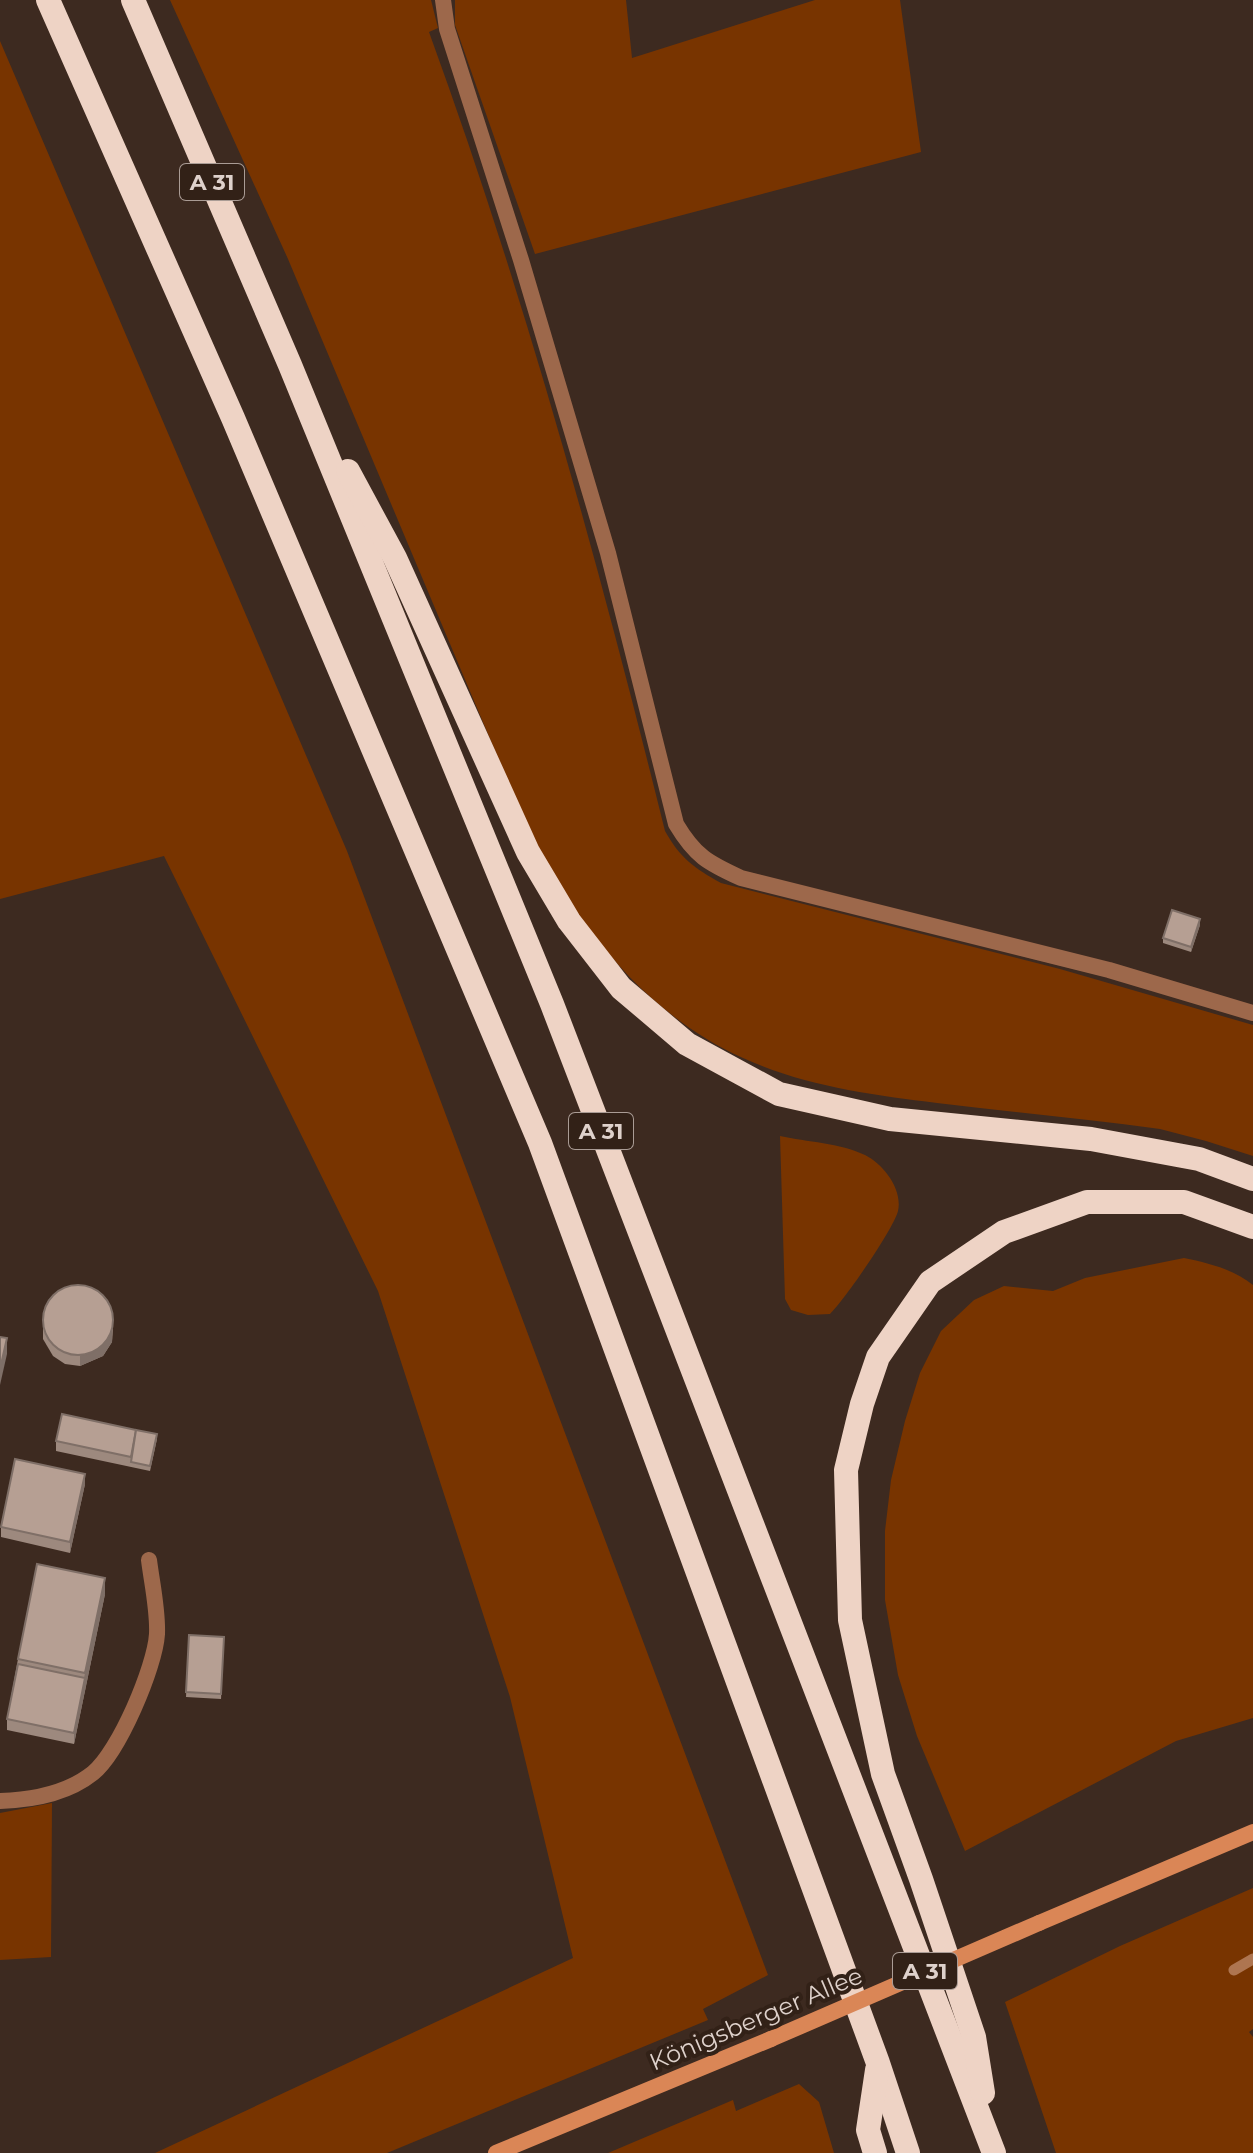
<svg xmlns="http://www.w3.org/2000/svg" width="1253" height="2153" font-family="Montserrat,sans-serif">
	<rect width="100%" height="100%" fill="#3d2a20"/>
	<g fill="#783400">
		<path d="M170,0H431L438,28L429,32C524,293 598,561 665,831C680,858 694,868 721,883L1060,969L1253,1025V1156L1206,1141L1160,1129C1086,1119 1012,1112 937,1103C871,1095 804,1086 743,1058C642,1013 572,919 525,822L288,259Z"/>
		<polygon points="455,0 626,0 632,58 815,0 900,0 921,152 535,254 455,25"/>
		<polygon points="0,41 347,851 768,1975 703,2009 708,2020 387,2153 155,2153 573,1958 510,1697 378,1291 164,856 0,899"/>
		<path d="M780,1136C807,1142 840,1143 865,1155C883,1164 903,1189 898,1211C893,1230 845,1299 830,1314L808,1315L791,1310L785,1299Z"/>
		<path d="M1184,1258C1208,1263 1233,1269 1253,1285V1718L1176,1741L965,1851L917,1736L898,1675L885,1600V1531L891,1480L905,1421L920,1373L941,1331L974,1300L1004,1286L1053,1291L1085,1278Z"/>
		<polygon points="52,1803 51,1957 0,1960 0,1813"/>
		<polygon points="1253,1888 1253,2029 1249,2032 1253,2037 1253,2153 1056,2153 1005,2002 1120,1946"/>
		<polygon points="799,2084 819,2102 834,2153 608,2153 733,2100 736,2111"/>
	</g>
	<g fill="none" stroke-linecap="round" stroke-linejoin="round">
		<polyline stroke="#ae7550" stroke-width="11" points="1234,1970 1253,1959"/>
		<g stroke="#9d684b" stroke-width="16">
			<path d="M443,0L447,29L521,260L608,553L676,824C695,856 708,863 741,878L1109,970L1253,1013"/>
			<path d="M0,1801C32,1800 68,1793 93,1773C119,1752 155,1667 157,1634C158,1610 152,1584 149,1560"/>
		</g>
		<g stroke="#da8656" stroke-width="16">
			<polyline points="1039,1923 1253,1832"/>
			<polyline points="496,2153 771,2039"/>
		</g>
		<g stroke="#eed3c5" stroke-width="24">
			<polyline points="48,0 233,418 540,1143 878,2063 908,2153"/>
			<polyline points="133,0 290,365 552,1004 994,2153"/>
			<polyline points="348,471 395,558 528,852 569,921 621,988 687,1044 779,1094 890,1119 1091,1139 1199,1159 1253,1179"/>
			<polyline points="983,2093 974,2037 921,1879 883,1774 850,1620 846,1470 862,1404 878,1357 930,1282 1004,1232 1087,1202 1184,1202 1253,1227"/>
			<polyline points="875,2153 868,2130 877,2070"/>
		</g>
		<polyline stroke="#da8656" stroke-width="16" points="771,2039 1039,1923"/>
	</g>
	<g fill="#9d897e">
		<polygon points="1200,925 1191,952 1163,943 1163,938"/>
		<polygon points="43,1318 113,1329 112,1342 103,1356 80,1366 65,1364 53,1356 43,1339"/>
		<polygon points="157,1439 150,1471 56,1451 56,1441"/>
		<polygon points="85,1484 70,1553 1,1537 1,1527"/>
		<polygon points="105,1594 74,1744 7,1730 7,1719 18,1659"/>
		<polygon points="189,1635 224,1637 221,1699 186,1697"/>
	</g>
	<g fill="#7f6f67">
		<polygon points="1200,919 1200,925 1191,952 1191,947"/>
		<polygon points="113,1318 112,1342 103,1356 80,1366 80,1356"/>
		<polygon points="7,1338 7,1354 0,1385 0,1369"/>
		<polygon points="85,1474 85,1484 70,1553 70,1542"/>
		<polygon points="105,1578 105,1594 74,1744 74,1733 85,1673"/>
	</g>
	<g fill="#b69f93" stroke="#7f6f67" stroke-width="2">
		<polygon points="1172,910 1200,919 1191,947 1163,938"/>
		<circle cx="78" cy="1320" r="35"/>
		<polygon points="0,1337 7,1338 0,1369"/>
		<polygon points="62,1414 136,1430 131,1457 56,1441"/>
		<polygon points="136,1430 157,1434 150,1466 131,1462"/>
		<polygon points="15,1459 85,1474 70,1542 1,1527"/>
		<polygon points="37,1564 105,1578 85,1673 18,1659"/>
		<polygon points="189,1635 224,1637 221,1694 186,1692"/>
		<polygon points="18,1664 85,1678 74,1733 7,1719"/>
	</g>
	<g text-anchor="middle" stroke-width="8" stroke-linejoin="round" paint-order="stroke">
		<g fill="#322117" stroke="#aa9c95" stroke-width="2">
			<rect x="180" y="164" width="64" height="36" rx="6"/>
			<rect x="569" y="1113" width="64" height="36" rx="6"/>
			<rect x="893" y="1953" width="64" height="36" rx="6"/>
		</g>
		<g font-size="22" font-weight="bold" fill="#ded1cb">
			<text x="212" y="190">A 31</text>
			<text x="601" y="1139">A 31</text>
			<text x="925" y="1979">A 31</text>
		</g>
		<g font-size="24" fill="#ded1cb" stroke="#322117">
			<text transform="translate(756 2019) rotate(-23)" y="8">Königsberger Allee</text>
		</g>
	</g>
</svg>
